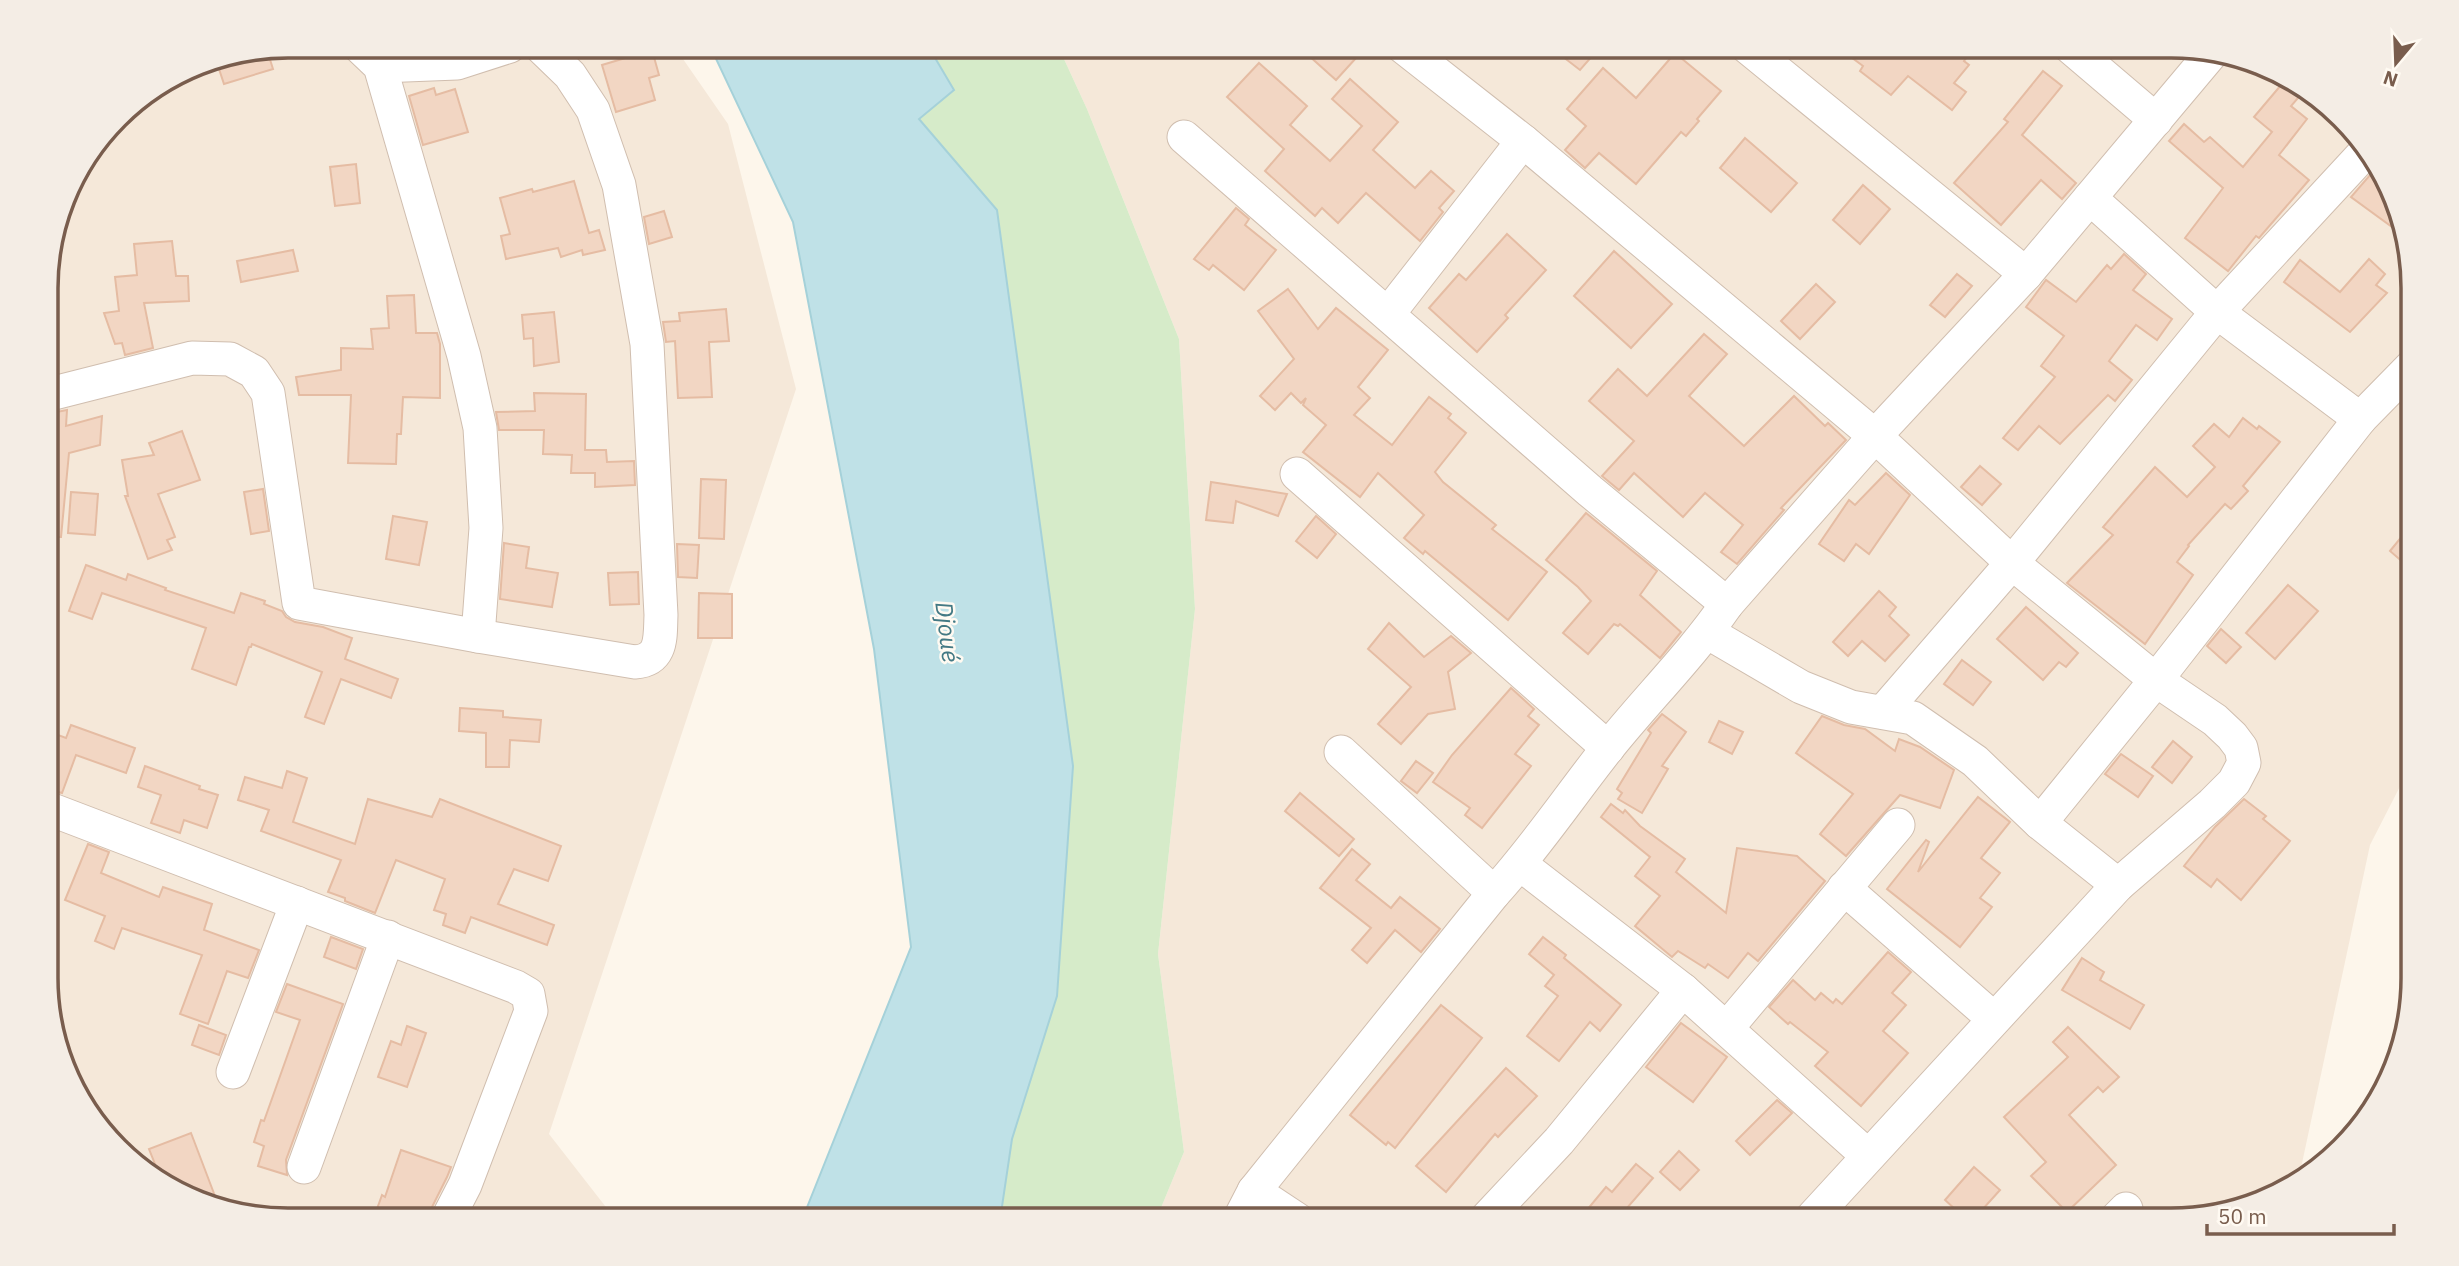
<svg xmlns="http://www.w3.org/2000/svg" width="2459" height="1266" font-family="'IBM Plex Sans',sans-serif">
	<rect width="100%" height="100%" fill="#fdf6eb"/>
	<g fill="#f5e8d9">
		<polygon points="288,46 674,46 728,124 796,389 549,1134 616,1220 288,1220 180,1195 95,1125 48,1010 46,272 71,180 128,106 195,64"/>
		<polygon points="1058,46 2171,46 2279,71 2372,153 2411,257 2413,761 2370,845 2298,1182 2187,1220 1156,1220 1184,1152 1158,954 1195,609 1179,339 1087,109"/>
	</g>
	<polygon fill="#d6ebc9" points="928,46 1058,46 1087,109 1179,339 1195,609 1158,954 1184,1152 1156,1220 1000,1220 1012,1139 1057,996 1073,766 1048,590 919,119 954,90"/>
	<polygon fill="#bfe1e7" stroke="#a5d1d9" stroke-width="2" points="710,46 928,46 954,90 919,119 997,210 1073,766 1057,996 1012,1139 1000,1220 802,1220 911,947 874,649 793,222"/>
	<g fill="#f2d6c3" stroke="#e5bca3" stroke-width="2">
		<polygon points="1298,46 1367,46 1336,80"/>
		<polygon points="1549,46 1601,46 1580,70"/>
		<polygon points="1860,46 1976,46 1964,61 1969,65 1954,83 1966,92 1952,110 1908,76 1891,95 1860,71 1863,66 1851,57"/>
		<polygon points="267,50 273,69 224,84 216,60"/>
		<polygon points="652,50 659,75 649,78 655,100 616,112 602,65"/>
		<polygon points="1675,53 1721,91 1697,119 1699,121 1686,136 1681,132 1636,184 1599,153 1585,168 1565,150 1586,126 1567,109 1603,68 1636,98"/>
		<polygon points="1259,63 1307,106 1290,125 1330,161 1362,126 1332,99 1350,79 1398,122 1373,150 1415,188 1431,171 1454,191 1439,208 1443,212 1420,241 1366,193 1338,223 1322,208 1315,216 1265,171 1284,149 1227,97"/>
		<polygon points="2043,71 2062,86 2022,135 2076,183 2062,199 2041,180 2001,225 1954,183 2008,122 2004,119"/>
		<polygon points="2287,78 2303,92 2291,106 2307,119 2279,155 2309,180 2259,238 2256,236 2228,271 2185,238 2223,188 2169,141 2184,124 2204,142 2210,137 2243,167 2272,132 2254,117"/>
		<polygon points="434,88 436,95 455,89 468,132 423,145 409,96"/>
		<polygon points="1745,138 1797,183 1771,212 1720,168"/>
		<polygon points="356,164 360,203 335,206 330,167"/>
		<polygon points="2370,175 2385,186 2403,235 2351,197"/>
		<polygon points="574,181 589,233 599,230 605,250 583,255 582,250 561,257 558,248 506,259 501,236 510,234 500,198 532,189 533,192"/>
		<polygon points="1863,185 1890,209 1860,244 1833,220"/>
		<polygon points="1236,208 1249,219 1245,225 1276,250 1244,290 1213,265 1209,270 1194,259"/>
		<polygon points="664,211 672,237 649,244 644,217"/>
		<polygon points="1507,234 1546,270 1505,315 1508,318 1477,352 1429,308 1459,274 1466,280"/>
		<polygon points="172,241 176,276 188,276 189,301 144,303 153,348 125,355 122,343 115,344 104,313 119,311 115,277 137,275 134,244"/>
		<polygon points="293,250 298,271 241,282 237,261"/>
		<polygon points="1614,251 1672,304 1631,348 1574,296"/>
		<polygon points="2124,254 2146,274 2133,290 2172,319 2157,340 2136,325 2109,361 2132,380 2115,401 2108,395 2060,444 2039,426 2018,450 2003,438 2055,377 2041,366 2064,336 2026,307 2046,280 2076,302 2107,265 2111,269"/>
		<polygon points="2369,259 2385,274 2376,285 2387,293 2350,332 2284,282 2300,260 2340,292"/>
		<polygon points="1957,274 1972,286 1945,317 1930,305"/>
		<polygon points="1816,284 1835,302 1800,339 1781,321"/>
		<polygon points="1288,289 1318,329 1336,308 1388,350 1358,387 1370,398 1354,415 1392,445 1429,397 1451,414 1448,418 1466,433 1435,472 1443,482 1496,525 1492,529 1547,572 1508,620 1425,551 1423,554 1404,538 1424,515 1378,473 1360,497 1303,452 1326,425 1303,405 1306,398 1301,403 1291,393 1275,410 1260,396 1294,359 1258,311"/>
		<polygon points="414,295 416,333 437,333 440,344 440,398 403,397 401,434 397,434 396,464 348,463 351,395 299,395 296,377 341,370 341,348 373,349 371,329 389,328 387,296"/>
		<polygon points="726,309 729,341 709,342 712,397 678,398 675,341 666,342 663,322 680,321 679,313"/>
		<polygon points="554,312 559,362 534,366 533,338 524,339 522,315"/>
		<polygon points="1704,334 1727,354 1689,396 1744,446 1794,396 1825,426 1828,423 1846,440 1781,508 1784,510 1737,564 1721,552 1743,525 1705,493 1683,517 1634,473 1619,490 1602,476 1634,441 1589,401 1618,369 1647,396"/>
		<polygon points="534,393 586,394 585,450 606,450 607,462 634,461 635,485 595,487 595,473 571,473 572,455 543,454 544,430 499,430 496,412 535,411"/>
		<polygon points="67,410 66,426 102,416 100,445 69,453 61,537 47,537 46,414"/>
		<polygon points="2243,418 2257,429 2259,426 2280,442 2243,486 2248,491 2231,509 2225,504 2188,545 2189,546 2177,562 2193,575 2145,644 2067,583 2113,535 2103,527 2155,467 2187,497 2215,467 2193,446 2214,424 2229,437"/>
		<polygon points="182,431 200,480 158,494 175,537 167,540 172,550 148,559 125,496 128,496 122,460 154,455 149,443"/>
		<polygon points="1980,466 2001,484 1982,505 1961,487"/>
		<polygon points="1886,473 1910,495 1869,554 1856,544 1844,561 1819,544 1849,500 1855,505"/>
		<polygon points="701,479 726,480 724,539 699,538"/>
		<polygon points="1211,482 1269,491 1287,494 1278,516 1236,501 1233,523 1206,520"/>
		<polygon points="263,489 269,531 251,534 244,492"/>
		<polygon points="71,492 98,494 95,535 68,533"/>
		<polygon points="1586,513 1657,571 1640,595 1681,632 1660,658 1620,624 1618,626 1614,624 1588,654 1563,633 1591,601 1578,587 1546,560"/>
		<polygon points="393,516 427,522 419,565 386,559"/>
		<polygon points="1316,516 1336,534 1317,558 1296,541"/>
		<polygon points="2412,524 2412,570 2390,551"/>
		<polygon points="504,543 529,547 526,568 558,573 552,607 500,599"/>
		<polygon points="677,544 699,545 697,578 678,577"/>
		<polygon points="86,565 126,580 128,574 166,588 165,590 234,613 241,593 265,601 264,604 282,611 286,617 295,622 323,627 352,638 345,659 398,679 391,698 341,679 324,724 305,717 322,672 252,644 251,647 249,647 236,685 192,669 206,628 102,593 92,619 69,611"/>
		<polygon points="638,572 639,604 610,605 608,573"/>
		<polygon points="2288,585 2318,611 2275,659 2246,633"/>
		<polygon points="1879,591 1896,607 1889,616 1909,635 1885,661 1862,641 1848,656 1833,642"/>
		<polygon points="699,593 732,594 732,638 698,638"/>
		<polygon points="2026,607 2078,653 2066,667 2059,662 2043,680 1997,639"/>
		<polygon points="1389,623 1424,657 1451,636 1471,653 1448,672 1455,709 1428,714 1401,744 1378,724 1411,687 1368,649"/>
		<polygon points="2221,629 2241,647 2226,663 2207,646"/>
		<polygon points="1962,660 1991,682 1973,705 1944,684"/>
		<polygon points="1511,688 1534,709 1528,716 1539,725 1515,754 1531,766 1482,828 1465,815 1470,808 1433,782 1452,755"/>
		<polygon points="460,708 503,711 503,717 541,720 539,742 510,740 509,767 486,767 486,733 459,731"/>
		<polygon points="1662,714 1686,732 1662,766 1668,769 1642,813 1618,799 1622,793 1617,789 1651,733 1648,730"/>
		<polygon points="1822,716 1844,725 1865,729 1895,751 1899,739 1920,747 1954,770 1940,808 1900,795 1846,856 1820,834 1853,794 1796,753"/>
		<polygon points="1719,721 1743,732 1732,754 1709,742"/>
		<polygon points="71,725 135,748 126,773 76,755 62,793 47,789 47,731 66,738"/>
		<polygon points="2173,741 2192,757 2172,783 2152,767"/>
		<polygon points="2121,754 2153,776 2138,797 2105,774"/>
		<polygon points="1416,761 1433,773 1417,793 1401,781"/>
		<polygon points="145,766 200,786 199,789 218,795 207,828 184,820 180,833 151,823 161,795 138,787"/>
		<polygon points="287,771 307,778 293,822 355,844 368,799 432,817 440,799 561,846 548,881 514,869 498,904 554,925 547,945 471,917 465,933 443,925 446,914 434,910 445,879 396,860 375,913 345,901 345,898 328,892 341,860 261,831 269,810 238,800 245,777 282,788"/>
		<polygon points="1300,793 1354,839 1339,856 1285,811"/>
		<polygon points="1978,797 2010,822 1981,858 2000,873 1980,898 1992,907 1960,947 1887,889 1926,840 1929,842 1918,872"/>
		<polygon points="2244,799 2266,816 2263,819 2290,841 2241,900 2217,879 2211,887 2184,866 2215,827"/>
		<polygon points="1611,804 1623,813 1625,810 1640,826 1685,859 1676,872 1726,913 1737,848 1797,856 1825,881 1758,961 1748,953 1728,978 1708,964 1705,968 1678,951 1672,957 1635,926 1660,896 1635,876 1650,857 1601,817"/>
		<polygon points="88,844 109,852 101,873 159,897 163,887 212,904 204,930 259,950 248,978 227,971 208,1024 180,1014 202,955 122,928 114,949 95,941 105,916 65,900"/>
		<polygon points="1352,849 1370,864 1356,880 1391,908 1400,897 1440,929 1421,952 1395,930 1367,963 1352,950 1371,928 1320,888"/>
		<polygon points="331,937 363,949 356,969 324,957"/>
		<polygon points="1543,937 1566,955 1564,958 1621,1005 1600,1031 1590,1022 1559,1061 1527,1036 1558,996 1545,986 1554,975 1529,954"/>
		<polygon points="1888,952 1911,972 1892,993 1906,1005 1883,1031 1908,1053 1861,1106 1815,1066 1828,1052 1790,1022 1788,1024 1769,1007 1793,980 1815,1000 1821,993 1833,1003 1836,999 1842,1004"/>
		<polygon points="2082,958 2104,972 2100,980 2144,1005 2130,1029 2062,990"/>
		<polygon points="287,984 343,1004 286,1160 287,1175 258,1166 264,1146 254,1142 261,1120 264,1121 300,1020 276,1012"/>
		<polygon points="1441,1005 1482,1038 1395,1148 1388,1142 1386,1145 1350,1115"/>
		<polygon points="1681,1023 1727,1057 1693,1102 1646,1067"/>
		<polygon points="199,1025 226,1035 219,1055 192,1045"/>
		<polygon points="407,1026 426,1033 407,1087 378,1077 391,1041 401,1045"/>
		<polygon points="2068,1027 2119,1077 2103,1092 2098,1087 2069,1115 2116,1165 2067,1212 2031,1176 2046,1162 2004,1117 2068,1057 2053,1042"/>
		<polygon points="1506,1068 1537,1096 1498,1137 1495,1134 1446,1192 1416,1166"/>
		<polygon points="1777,1100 1792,1113 1750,1155 1736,1141"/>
		<polygon points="191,1133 218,1204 180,1195 161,1179 149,1149"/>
		<polygon points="401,1150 451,1167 447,1177 430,1211 428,1220 373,1220 382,1195 385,1197"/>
		<polygon points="1679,1151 1699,1170 1680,1190 1660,1172"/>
		<polygon points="1636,1164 1653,1178 1626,1209 1640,1220 1597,1220 1586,1211 1606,1187 1612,1192"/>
		<polygon points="1974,1167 2000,1190 1973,1220 1967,1220 1945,1200"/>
	</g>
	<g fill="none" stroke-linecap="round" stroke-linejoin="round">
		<defs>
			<g id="minor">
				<polyline points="359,46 380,66 464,356 480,428 486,528 478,636"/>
				<polyline points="1402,46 1523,141 1875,436 2012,563 2156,680 2215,720 2232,736 2241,748 2244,763 2234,782 2212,804 2118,885 1810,1220"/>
				<polyline points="1746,46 2026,274"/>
				<polyline points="2069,46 2156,120"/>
				<polyline points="380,66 457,63 510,46"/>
				<polyline points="1184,137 1590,491 1727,604"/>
				<polyline points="2090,198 2217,312 2360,419"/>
				<polyline points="1388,314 1523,141"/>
				<path d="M46,395L192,358L230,359L254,372L268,393L299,603L478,636L635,662C663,660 660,637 661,615L647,344L619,185L593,110L570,75L540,46"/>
				<polyline points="1297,474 1608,748"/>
				<polyline points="1707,632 1801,687 1851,707 1913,718 1975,761 2040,823 2118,885"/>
				<polyline points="1883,712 2012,563 2217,312 2368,149"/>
				<polyline points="1341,752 1494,893"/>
				<polyline points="47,808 516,987 528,994 531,1011 465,1185 447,1220"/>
				<polyline points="2040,823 2156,680 2360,419 2412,366"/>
				<polyline points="1520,864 1683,990 1868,1156"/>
				<polyline points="1844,888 1994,1019"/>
				<polyline points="1727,1028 1898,825"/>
				<polyline points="233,1072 297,903"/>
				<polyline points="304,1167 388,937"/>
				<polyline points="1254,1191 1298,1220"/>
				<path d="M1239,1220L1254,1191L1494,893C1535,848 1569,797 1607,749C1646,700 1691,656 1727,604L1875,436L2026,274L2210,55"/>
				<polyline points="1485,1220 1559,1141 1683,990"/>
				<polyline points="2115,1220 2126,1209"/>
			</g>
		</defs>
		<use href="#minor" stroke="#d0beaf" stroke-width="35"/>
		<use href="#minor" stroke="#fff" stroke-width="33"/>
	</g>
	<g text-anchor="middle" stroke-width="5" stroke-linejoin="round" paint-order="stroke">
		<g font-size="24" font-style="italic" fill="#437984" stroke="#fffaf2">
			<text transform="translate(947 632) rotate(83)" y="8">Djoué</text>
		</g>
	</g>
	<path d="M0 0H2459V1266H0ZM288 58H2171A230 230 0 0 1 2401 288V978A230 230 0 0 1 2171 1208H288A230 230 0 0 1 58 978V288A230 230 0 0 1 288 58Z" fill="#f4ede5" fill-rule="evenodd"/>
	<path fill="none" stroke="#795d4d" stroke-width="3.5" d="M288 58H2171A230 230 0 0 1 2401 288V978A230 230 0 0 1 2171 1208H288A230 230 0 0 1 58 978V288A230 230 0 0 1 288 58Z"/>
	<g transform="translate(2396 63) rotate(199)" stroke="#fffaf2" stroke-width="5" paint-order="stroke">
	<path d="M0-5L12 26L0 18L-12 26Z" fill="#795d4d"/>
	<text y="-10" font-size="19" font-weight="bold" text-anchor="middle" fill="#795d4d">N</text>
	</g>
	<path d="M2207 1224v10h187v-10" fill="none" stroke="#795d4d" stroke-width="3.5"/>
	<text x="2218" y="1224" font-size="21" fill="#795d4d" stroke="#fffaf2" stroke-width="5" paint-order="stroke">50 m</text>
</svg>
